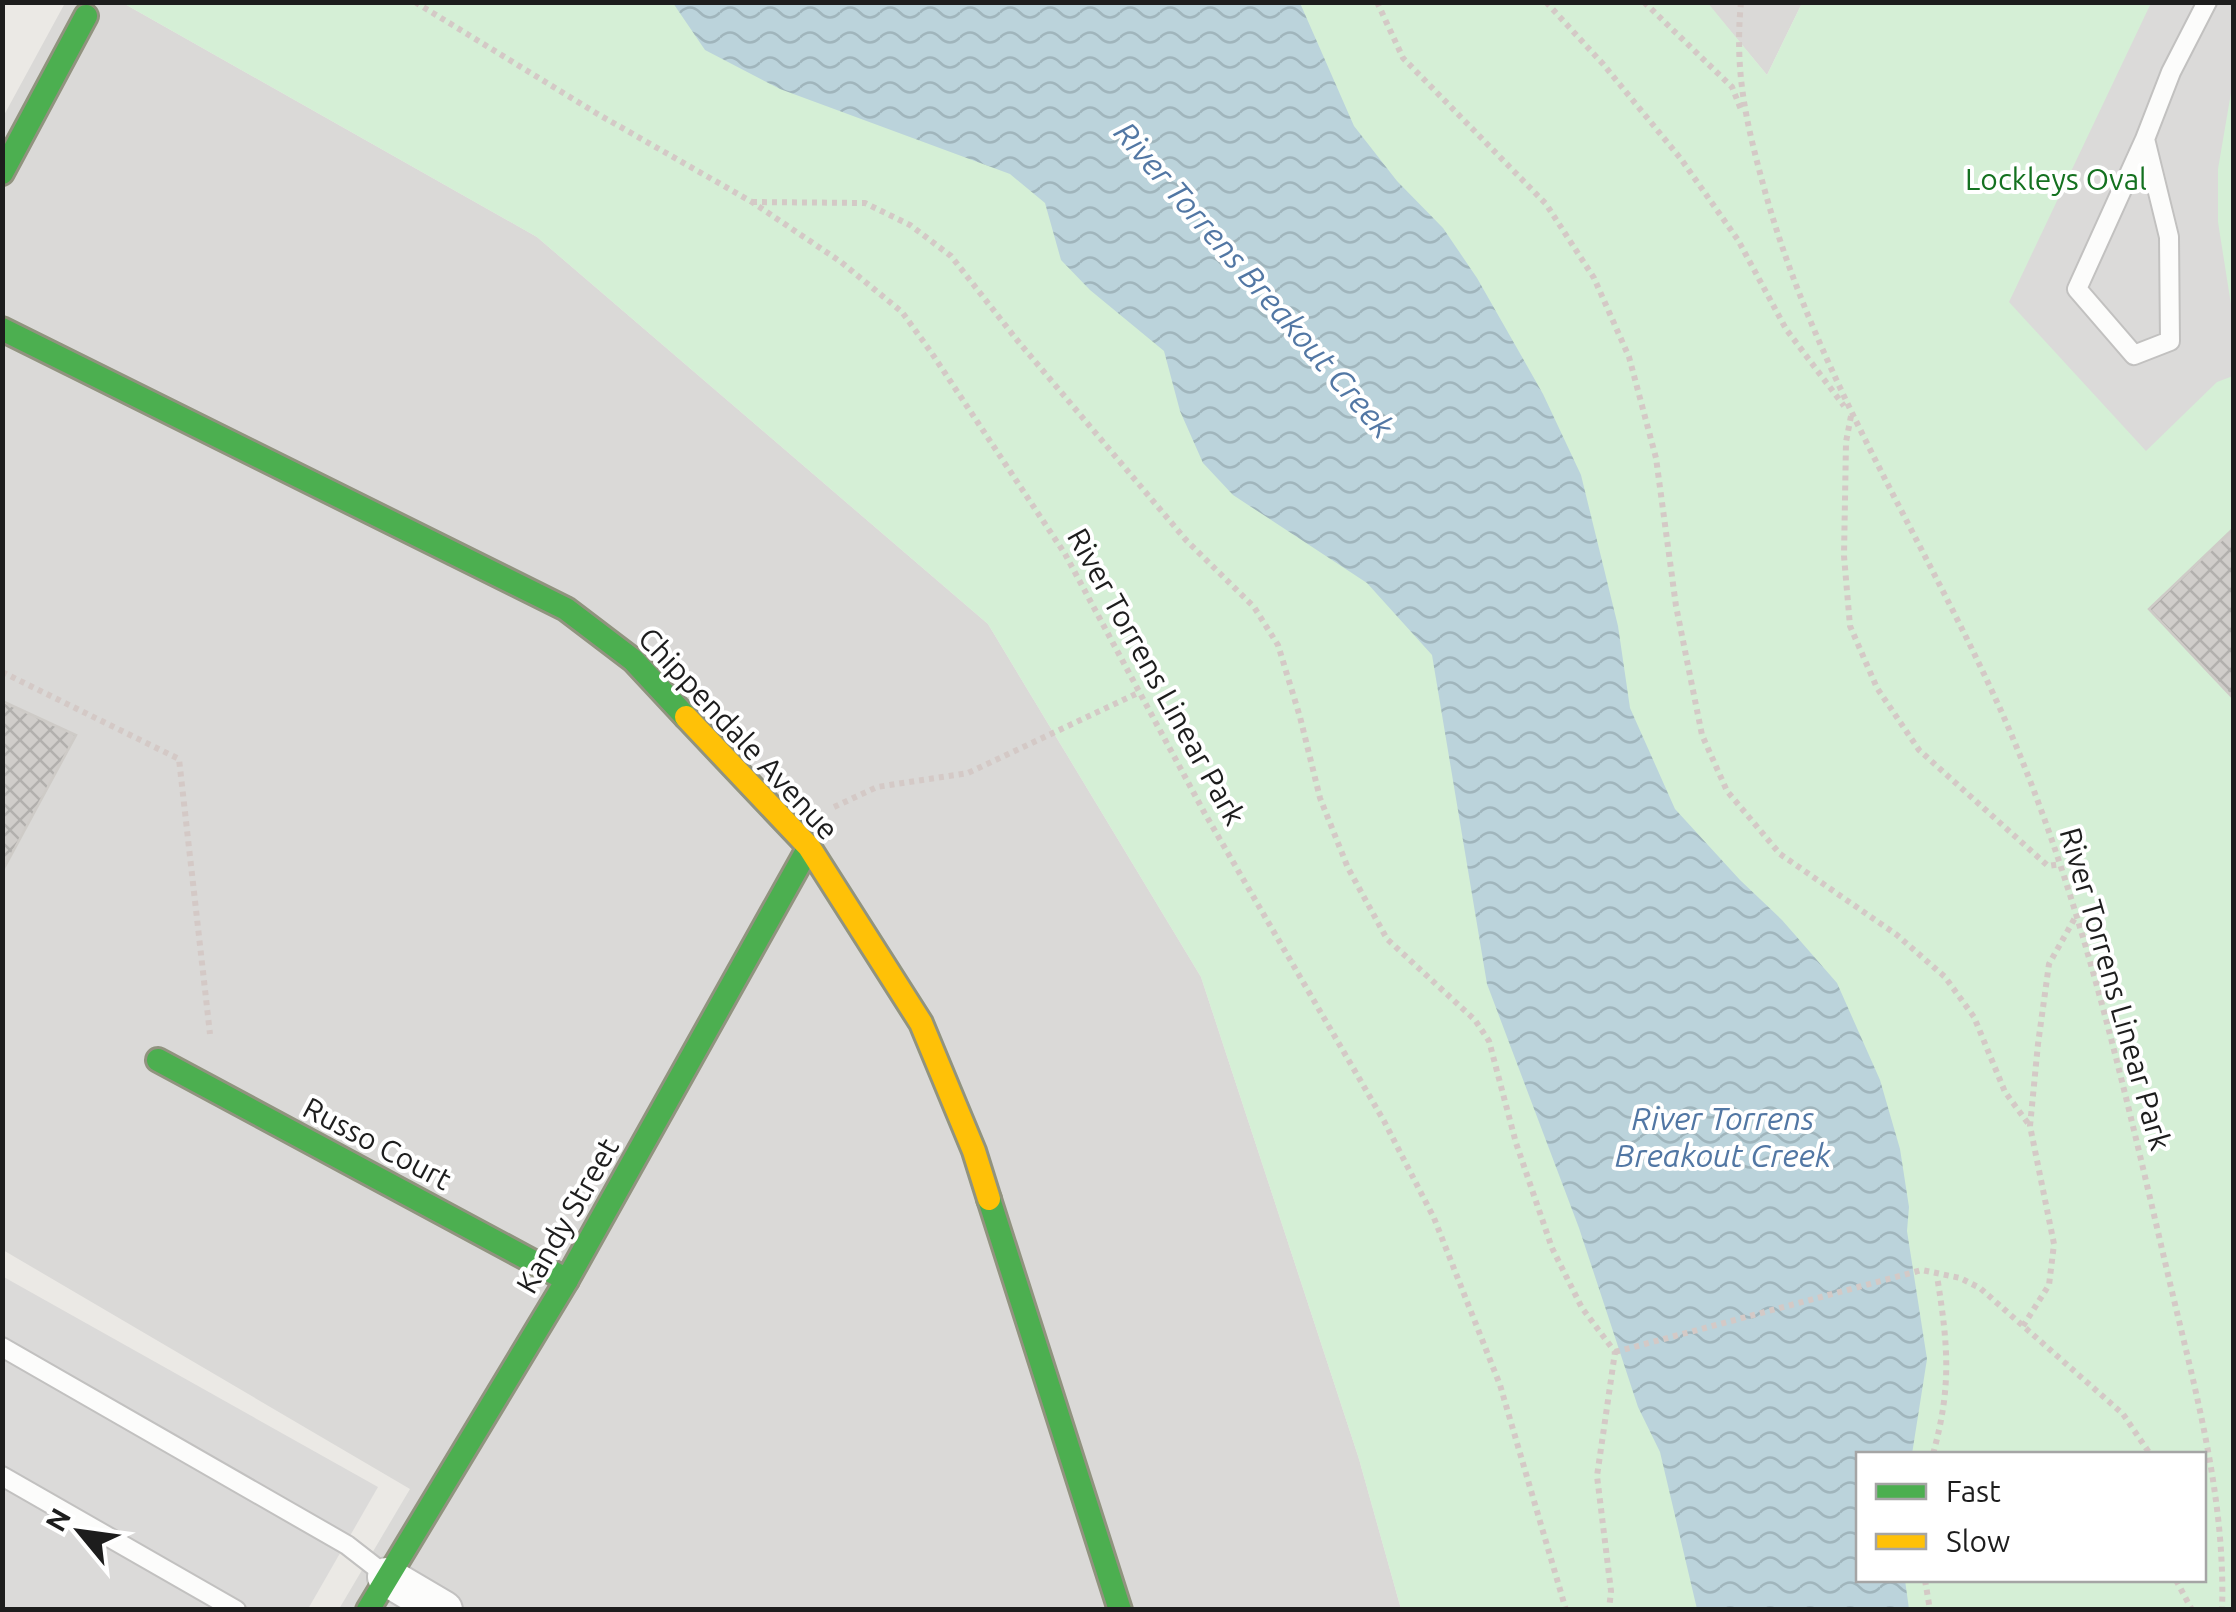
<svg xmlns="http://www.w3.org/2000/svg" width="2236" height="1612" font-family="Ubuntu,sans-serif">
	<defs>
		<pattern id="water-waves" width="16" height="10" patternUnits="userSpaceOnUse" patternTransform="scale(2.5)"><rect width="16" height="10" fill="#bbd3db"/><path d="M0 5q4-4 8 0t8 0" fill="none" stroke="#a0b5bc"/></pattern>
		<pattern id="building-cross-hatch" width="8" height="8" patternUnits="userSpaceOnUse" patternTransform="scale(2.5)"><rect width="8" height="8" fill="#d0cdca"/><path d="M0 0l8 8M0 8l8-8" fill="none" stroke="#b2b0ad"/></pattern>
	</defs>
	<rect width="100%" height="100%" fill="#ebe9e5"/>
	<g fill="#dad9d7">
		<polygon points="65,3 123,3 537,237 988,624 1201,977 1359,1459 1401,1609 339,1609 410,1489 3,1250 3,872 76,735 3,701 3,117"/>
		<polygon points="1707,3 1802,3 1767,75"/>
	</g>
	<path fill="#d5efd6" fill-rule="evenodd" d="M1707,2L1767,75L1802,3H2233V1609H1401L1359,1459L1201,977L988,624L537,237L123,3ZM1858,1454H2204V1580H1858Z"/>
	<g fill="#dbdad9">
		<polygon points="2151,3 2233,3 2233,81 2218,169 2218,222 2233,317 2233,376 2217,382 2146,451 2009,302"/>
		<polygon points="2,1276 378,1487 308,1609 3,1609"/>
	</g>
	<polygon fill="url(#water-waves)" points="673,3 1300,3 1354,126 1397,181 1443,228 1477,278 1543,394 1581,475 1618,626 1630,708 1675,809 1740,880 1782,920 1837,983 1880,1080 1900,1149 1909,1207 1907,1231 1927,1359 1912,1454 1858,1454 1858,1580 1905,1580 1909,1609 1697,1609 1660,1452 1638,1407 1579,1228 1487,984 1432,655 1367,583 1233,495 1203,463 1180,411 1164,351 1090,290 1061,260 1045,203 1010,174 780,89 705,50"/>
	<g fill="url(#building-cross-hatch)" stroke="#cecbc7" stroke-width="2.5">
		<polygon points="2234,528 2234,699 2149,609"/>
		<polygon points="2,701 76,735 2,872"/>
	</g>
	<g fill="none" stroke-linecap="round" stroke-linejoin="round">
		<defs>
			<g id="lane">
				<polyline points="2145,139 2077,289 2134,355 2170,341 2169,237 2145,139 2171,72 2207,2"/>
				<polyline points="2,1347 347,1545 383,1573"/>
				<polyline points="2,1476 236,1610"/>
			</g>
			<polyline id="street" points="387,1577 443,1610"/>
			<g id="fast">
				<polyline points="2,173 86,16"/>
				<polyline points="2,329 566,609 633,660 686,717"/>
				<polyline points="158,1060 567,1280"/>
				<polyline points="989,1199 1120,1610"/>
				<polyline points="368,1610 567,1280 809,847"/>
			</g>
			<polyline id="slow" points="686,717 809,847 921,1023 974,1151 989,1199"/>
		</defs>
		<use href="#lane" stroke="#c2c1c0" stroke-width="22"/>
		<use href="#street" stroke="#c2c1c0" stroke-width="42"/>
		<use href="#fast" stroke="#91937f" stroke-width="28"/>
		<use href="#slow" stroke="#91937f" stroke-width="28"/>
		<g stroke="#d4c9c6" stroke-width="6" stroke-dasharray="5 5" stroke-linecap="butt">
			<polyline points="415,2 596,113 752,202 841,262 902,312 931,352 1065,554 1204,812 1384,1121 1434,1218 1500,1385 1566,1610"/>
			<polyline points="1377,2 1403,58 1546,204 1594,278 1629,357 1656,458 1676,606 1702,735 1727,791 1780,854 1897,935 1945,977 1974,1017 2005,1092 2030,1126"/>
			<polyline points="1546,2 1603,64 1681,159 1738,240 1786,329 1844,406"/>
			<polyline points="1644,2 1732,87 1742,112"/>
			<path d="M1741,2C1734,75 1747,126 1766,195C1818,379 1924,539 2002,713C2080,889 2122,1079 2166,1266C2192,1379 2226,1493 2222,1610"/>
			<polyline points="752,202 865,203 910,225 951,256 1017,340 1186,540 1254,607 1278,645 1300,717 1320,798 1348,868 1387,939 1475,1020 1489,1041 1516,1143 1552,1248 1582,1308 1615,1352 1597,1476 1611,1591 1609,1610"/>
			<polyline points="1851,416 1846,442 1844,556 1850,626 1877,688 1919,750 2048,866 2061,864"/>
			<polyline points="2,672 179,759 210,1034"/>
			<polyline points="834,807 877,787 968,773 1140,692"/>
			<polyline points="2023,1326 2049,1285 2054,1244 2030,1126 2038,1044 2049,964 2076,916"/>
			<polyline points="1615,1352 1922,1270 1960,1278 1980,1288 2123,1414 2150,1454"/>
			<path d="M1933,1454C1952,1386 1948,1345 1937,1276"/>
			<polyline points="1925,1580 1930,1610"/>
			<polyline points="2176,1580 2192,1610"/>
		</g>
		<use href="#lane" stroke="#fcfcfb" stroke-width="18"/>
		<use href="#street" stroke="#fcfcfb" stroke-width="38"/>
		<use href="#fast" stroke="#4caf50" stroke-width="22"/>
		<use href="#slow" stroke="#ffc107" stroke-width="22"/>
	</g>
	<g text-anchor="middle" stroke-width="8" stroke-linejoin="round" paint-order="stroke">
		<g font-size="30" fill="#147120" stroke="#fff">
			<text x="2056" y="190">Lockleys Oval</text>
		</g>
		<g font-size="30" fill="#1d1d1d" stroke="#fff">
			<text transform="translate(1156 677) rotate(61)" y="10">River Torrens Linear Park</text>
			<text transform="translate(738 734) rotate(47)" y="10">Chippendale Avenue</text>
			<text transform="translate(2115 989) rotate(74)" y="10">River Torrens Linear Park</text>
			<text transform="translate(377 1144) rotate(28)" y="10">Russo Court</text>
			<text transform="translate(568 1216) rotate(-60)" y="10">Kandy Street</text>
		</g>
		<g font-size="32" font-style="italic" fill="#5277a4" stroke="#fff">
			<text transform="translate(1254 280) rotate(49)" y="11">River Torrens Breakout Creek</text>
			<text x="1723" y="1130">River Torrens<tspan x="1723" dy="37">Breakout Creek</tspan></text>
		</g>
	</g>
	<rect width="2236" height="1612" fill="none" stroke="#1d1d1d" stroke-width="10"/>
	<rect x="1856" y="1452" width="350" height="130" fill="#ffffff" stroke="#a5a5a5" stroke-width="2.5"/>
	<rect x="1876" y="1484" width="50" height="15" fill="#4caf50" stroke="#a5a5a5" stroke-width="2.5"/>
	<text x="1946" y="1502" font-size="30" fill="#1d1d1d">Fast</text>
	<rect x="1876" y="1534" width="50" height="15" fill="#ffc107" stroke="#a5a5a5" stroke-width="2.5"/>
	<text x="1946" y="1552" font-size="30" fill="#1d1d1d">Slow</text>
	<g transform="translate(80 1532) rotate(299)" stroke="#ffffff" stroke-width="8" paint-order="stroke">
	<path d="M0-8L18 38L0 25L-18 38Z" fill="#1d1d1d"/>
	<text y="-15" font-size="28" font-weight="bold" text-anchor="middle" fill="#1d1d1d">N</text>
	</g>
</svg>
